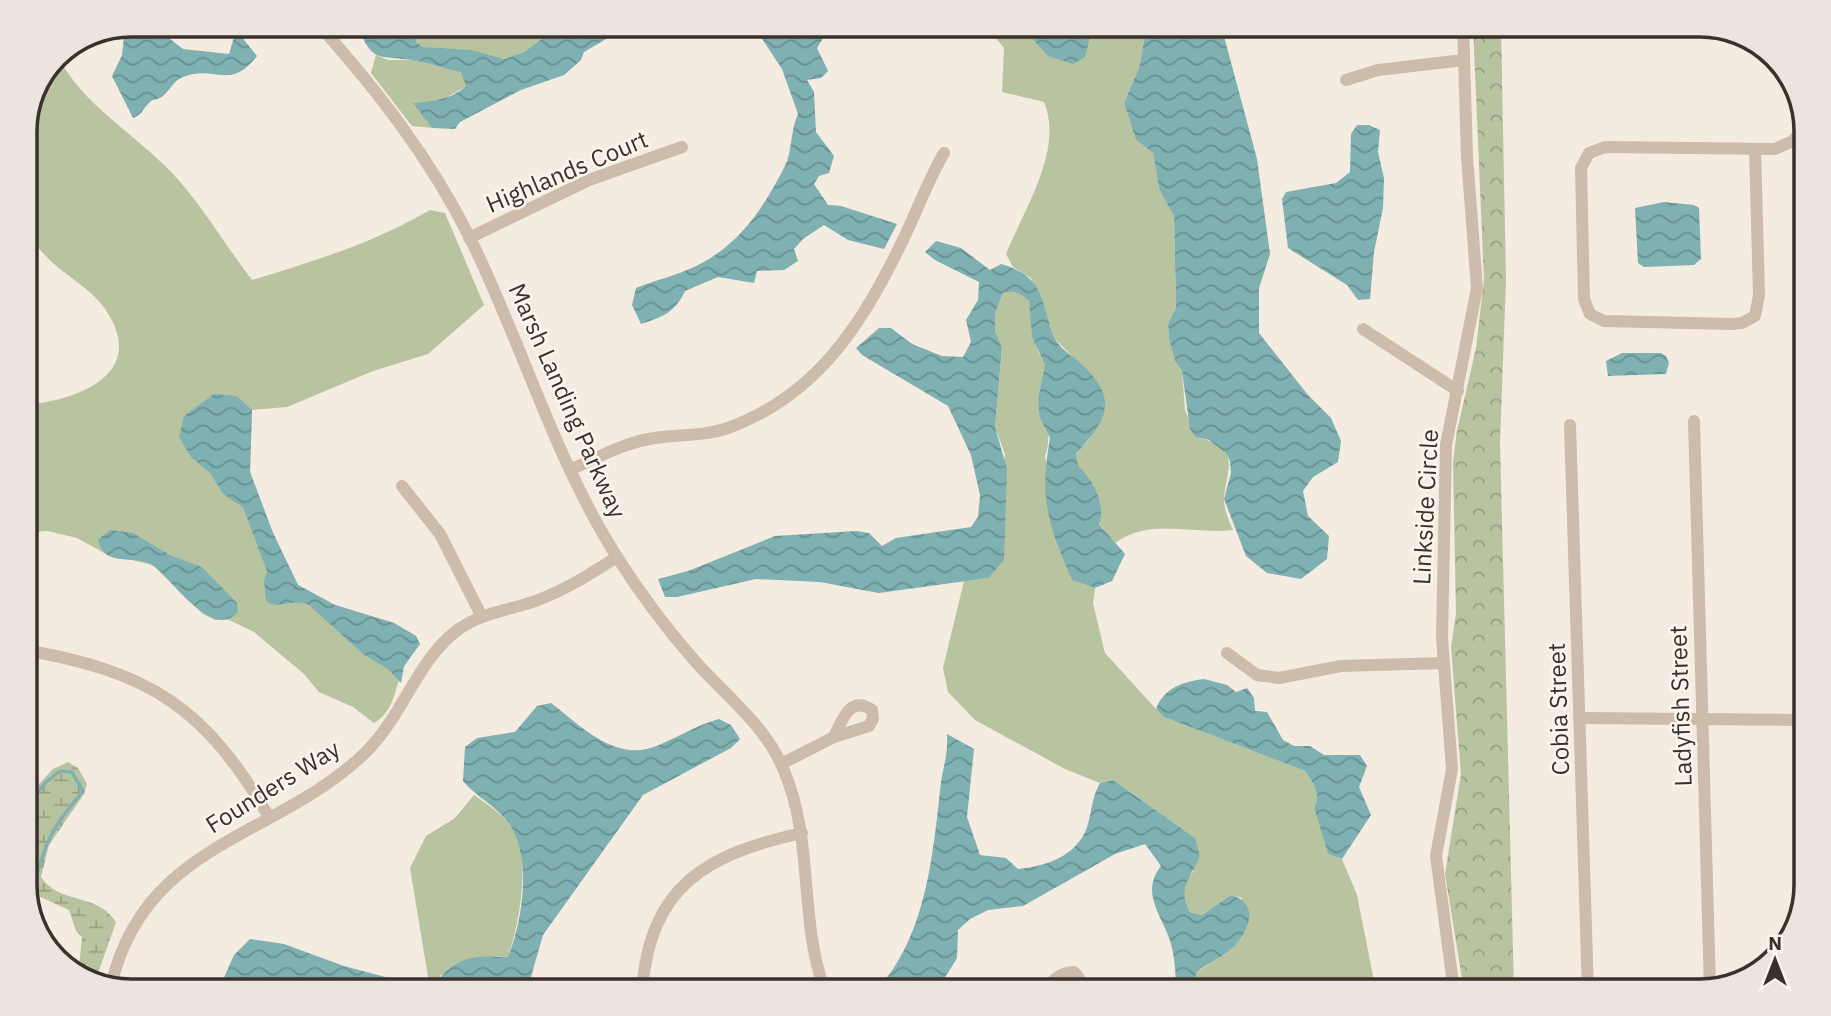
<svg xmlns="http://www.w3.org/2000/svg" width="1831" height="1016" font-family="'IBM Plex Sans',sans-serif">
	<defs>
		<pattern id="forest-crowns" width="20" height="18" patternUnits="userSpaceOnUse" patternTransform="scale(1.75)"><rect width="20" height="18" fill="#b8c4a0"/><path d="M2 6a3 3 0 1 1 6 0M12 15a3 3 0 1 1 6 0" fill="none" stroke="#97a083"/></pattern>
		<pattern id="wetland-marsh" width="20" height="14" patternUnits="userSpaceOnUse" patternTransform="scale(1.75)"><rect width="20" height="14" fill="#b8c4a0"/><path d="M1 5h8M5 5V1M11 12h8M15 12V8" fill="none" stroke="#97a083"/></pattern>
		<pattern id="water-waves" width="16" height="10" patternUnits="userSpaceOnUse" patternTransform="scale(1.75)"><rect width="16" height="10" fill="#7fb0b2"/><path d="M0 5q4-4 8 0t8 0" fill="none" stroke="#699091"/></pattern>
	</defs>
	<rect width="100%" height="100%" fill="#f4ebe1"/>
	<g fill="#b8c4a0">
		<polygon points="438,25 560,25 524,52 504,59 423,47 416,42 417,31"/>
		<path d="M985,25H1147L1139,68L1124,103L1136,140L1153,153L1159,189L1174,215L1176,309L1168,324L1169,339L1175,361L1182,371L1185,410L1196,437C1241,448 1228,464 1224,497C1223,507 1229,521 1233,530C1193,535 1151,517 1115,543L1099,523C1107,504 1092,478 1077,466L1076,454L1088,441L1104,411L1072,356L1055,339L1031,278L1013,267L1006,254C1024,209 1064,150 1044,102L1002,92L1004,48Z"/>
		<path d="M57,55C82,105 137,135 174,175C204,208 225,245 252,280C312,262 376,242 430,210L445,213L484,305L428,354L373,371L287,407L252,410L250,472L273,533L298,585L335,605L394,623L416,636L420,644C415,651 408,659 404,667C394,687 396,710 374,723L353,707L319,692L304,674L254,632L227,619L215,620L203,614L153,565L106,554L77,538L48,531L25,533V405C81,400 151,372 103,306C91,290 69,277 54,264C43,254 34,243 25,232V124Z"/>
		<polygon points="376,55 388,60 415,60 461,71 467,86 440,101 414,103 432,128 412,126 371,73"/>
		<path d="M1011,291L1020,292L1029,301L1038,352L1046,365C1036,395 1056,427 1045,456L1072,580L1095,588L1093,603L1105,653L1156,709L1164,717L1305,771C1314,784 1321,793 1314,808L1328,854L1342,859L1357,895L1376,991H1195L1196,973L1229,951L1242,898L1231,895L1202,915L1190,912L1184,902L1182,885L1193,872L1195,838L1113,780L1100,783L1065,769L975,720L948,692L943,668L964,581L988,578L1005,454L995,427L1002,349L995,331V313L1003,293Z"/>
		<path d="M474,795C487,804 502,814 512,827C532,856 519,926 508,957L494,956L441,975L430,989L410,868L426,836L455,818Z"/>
	</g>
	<polygon fill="url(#forest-crowns)" points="1501,25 1506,280 1500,442 1514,991 1464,991 1445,874 1461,774 1451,647 1456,614 1453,462 1457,431 1476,348 1484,280 1473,25"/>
	<path fill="url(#wetland-marsh)" d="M68,762L78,768L87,784L84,794L49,845L41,877C61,906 95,891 116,922L95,982L78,977L82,937L76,931L69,910L25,890V799L53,769Z"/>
	<g fill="url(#water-waves)">
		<path d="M131,25H152L183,49L229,54L234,37L241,36L257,56C229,92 216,64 183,77C174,80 170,90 163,96C158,100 152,99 149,103C142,110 143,114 133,118L112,76L122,55L125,27Z"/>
		<path d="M357,25H406L417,31L416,42L423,47L471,50L504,59L524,52L560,25H616L613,35L584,52L581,60L564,75L521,90L460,122L455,129L432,128L413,103C433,101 451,100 466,86L461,72C445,69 428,62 412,60C376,55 373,63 357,25Z"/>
		<path d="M753,25H825L828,30L817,48L828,71L821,78L807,80L814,92L816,132L834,156L829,173L819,176L814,184L828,205L841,206L897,224L884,249L848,240L824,225L803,239L794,249L798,261L784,270L757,271L754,283L718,277L685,291C675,313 662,317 641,324L632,305L636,288C653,281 671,277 687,270C736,250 762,211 785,166C792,153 790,132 798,114L782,69Z"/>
		<polygon points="1039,25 1093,25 1085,57 1073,64 1048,56 1031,37"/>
		<polygon points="1147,25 1221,25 1257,159 1270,254 1259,288 1259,333 1308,395 1331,418 1341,441 1338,462 1313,477 1303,491 1308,516 1329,536 1327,559 1301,579 1267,573 1246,556 1224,499 1231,473 1230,461 1226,453 1209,440 1196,437 1190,429 1182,371 1175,361 1169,339 1168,324 1176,308 1174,216 1159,189 1153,153 1136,140 1124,103 1139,68"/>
		<polygon points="1357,125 1369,125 1380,130 1378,152 1384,178 1383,208 1374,252 1370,299 1358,300 1347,285 1288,248 1282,199 1286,192 1336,183 1350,172 1351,134"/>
		<polygon points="1664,202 1694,205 1699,208 1701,259 1694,265 1644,267 1638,263 1635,208"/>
		<path d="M936,241L961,248L990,270L1001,264C1046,277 1040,301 1054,337C1058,346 1069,354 1077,360C1118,396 1111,416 1076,454L1078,466C1092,478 1107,504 1099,524L1125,554L1112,581L1095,588L1072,580C1048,524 1039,500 1050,438L1040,418L1038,400L1045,365L1032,337L1029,301C1020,293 1015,290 1003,293L995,313V331L1002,348L995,427L1007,469L1004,560L988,578L879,593L820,582L756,579L677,597H665L658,579L688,571L775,536L856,531L869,533L882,546L896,538L971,527L978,517L980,495L971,455L948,406L862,355L856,348L879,328H891L912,344L942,356L963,357L971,342L966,320L978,300L979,282L935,260L925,252Z"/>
		<polygon points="1622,353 1661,353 1666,356 1669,363 1666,374 1608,376 1606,361"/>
		<path d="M214,394L237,396L252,410L250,472L273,533L298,585L335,605L394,623L416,636L420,644L404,666L401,683L388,669L363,654L309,605C292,597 278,611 266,601L264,581L267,571L243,507L223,494L210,473L191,457L179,437L184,416Z"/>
		<path d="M111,530L133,533L170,555L202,567L237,603L238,612C212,642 172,578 152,565C136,554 103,569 98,539Z"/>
		<path d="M1204,679L1227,685L1236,692L1247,688L1254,698L1255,711L1267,712L1283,740L1294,746H1310L1324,755H1360L1367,766L1359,787L1371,815L1342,859L1328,854L1314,808C1321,793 1314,784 1305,771L1164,717L1156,709C1164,688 1182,682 1204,679Z"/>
		<path d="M551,703C582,727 617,764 659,745C680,736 697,725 719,719L731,725L740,739L731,748L643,795L543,935L527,991H218L234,955L250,939L284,944L344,966L430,989C456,958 467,955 508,957C522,922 531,865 513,830C503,810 477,798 463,781L465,747L477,738L515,732L537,706Z"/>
		<path d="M947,734L974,749L967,817L980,855L1006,858L1018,869C1049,866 1082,854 1089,820C1093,804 1092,798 1100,783L1113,780L1195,838L1200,856C1191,878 1176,889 1190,912L1202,915L1231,895C1262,904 1248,935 1229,951C1219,959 1206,964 1196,973L1195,991H1176C1176,978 1175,961 1172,948C1166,919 1138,895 1161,866L1145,844L1115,854L1023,906L988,910L970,919L958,930L957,958L938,989L876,991C927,936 933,853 941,782C944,763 948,755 947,734Z"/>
	</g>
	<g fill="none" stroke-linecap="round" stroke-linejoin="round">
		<path stroke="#7fb0b2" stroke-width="3.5" d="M25,809L45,783L60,771L72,772L83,791C70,807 56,823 48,842C40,858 41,876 25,885"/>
		<g stroke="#cdbbac" stroke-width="12">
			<path d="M318,24C377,90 430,158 470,238C522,343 554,458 617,557C640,593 666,628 694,660C725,695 765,725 783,768C815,842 798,918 825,991"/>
			<polyline points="1676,24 1682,28"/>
			<polyline points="1346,80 1378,70 1464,60"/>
			<polyline points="1755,149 1759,295 1755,316 1742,323 1732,324 1604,321 1590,314 1584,299 1581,168 1589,153 1605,147 1775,149 1793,141 1806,125"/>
			<polyline points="469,238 589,180 682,147"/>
			<polyline points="1363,329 1458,391"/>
			<polyline points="1694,421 1710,989"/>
			<polyline points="1570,425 1588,991"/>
			<path d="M570,470C595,459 621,444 649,439C675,434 702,437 728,428C816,396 862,325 901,244C916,214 927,182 944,153"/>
			<polyline points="402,486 440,534 482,617"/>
			<path d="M25,650C150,672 205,707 269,817"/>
			<polyline points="1227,653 1257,675 1279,678 1341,666 1444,663"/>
			<polyline points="1580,718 1806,720"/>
			<path d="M781,764L834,737L869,726L873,719L872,710C850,695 842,720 834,737"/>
			<path d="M111,986C144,842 273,840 364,754C403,717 417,659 459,629C483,612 512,610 538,600C567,589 592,573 617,557"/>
			<path d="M642,991C650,885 707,854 802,833"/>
			<path d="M1045,991C1052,981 1060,972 1074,972L1079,978V987L1074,991"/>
			<polyline points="1454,991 1436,856 1452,769 1442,638 1446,445 1477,288 1467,157 1463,24"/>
		</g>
	</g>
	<g text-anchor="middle" stroke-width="5" stroke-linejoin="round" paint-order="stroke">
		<g font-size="24" fill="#3b302b" stroke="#fbf5ee">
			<text transform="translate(567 172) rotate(-23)" y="8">Highlands Court</text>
			<text transform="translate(567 401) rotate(66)" y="8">Marsh Landing Parkway</text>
			<text transform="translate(1426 507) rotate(-87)" y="8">Linkside Circle</text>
			<text transform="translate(1681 706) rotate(-92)" y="8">Ladyfish Street</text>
			<text transform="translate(1559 709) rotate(-92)" y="8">Cobia Street</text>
			<text transform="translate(273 787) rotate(-32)" y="8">Founders Way</text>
		</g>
	</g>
	<path d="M0 0H1831V1016H0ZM131 37H1700A94 94 0 0 1 1794 131V885A94 94 0 0 1 1700 979H131A94 94 0 0 1 37 885V131A94 94 0 0 1 131 37Z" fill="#ece5de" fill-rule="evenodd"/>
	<path fill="none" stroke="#3b302b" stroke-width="3.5" d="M131 37H1700A94 94 0 0 1 1794 131V885A94 94 0 0 1 1700 979H131A94 94 0 0 1 37 885V131A94 94 0 0 1 131 37Z"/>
	<g transform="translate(1775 960)" stroke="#fbf5ee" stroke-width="5" paint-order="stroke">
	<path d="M0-5L12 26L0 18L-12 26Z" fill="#3b302b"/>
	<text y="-10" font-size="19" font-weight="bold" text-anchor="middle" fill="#3b302b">N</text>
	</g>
</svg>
